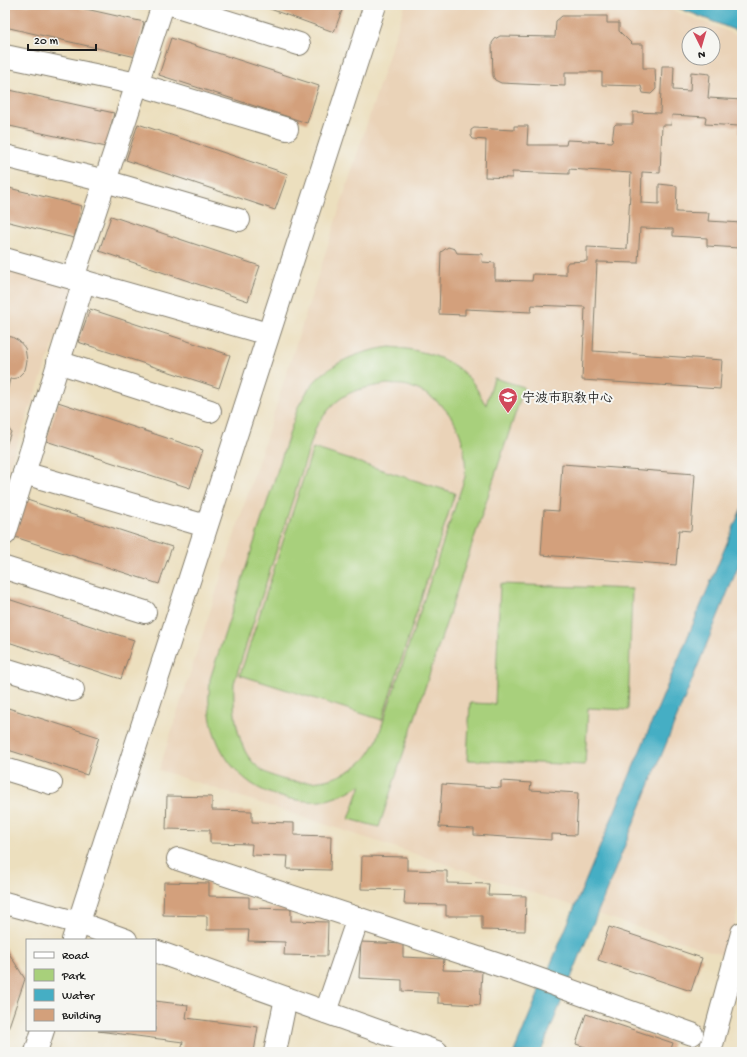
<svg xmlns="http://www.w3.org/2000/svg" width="747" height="1057" font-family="'Gochi Hand','LXGW WenKai TC',sans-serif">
	<rect width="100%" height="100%" fill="#f6f6f2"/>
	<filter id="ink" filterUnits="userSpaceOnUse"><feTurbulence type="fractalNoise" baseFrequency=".025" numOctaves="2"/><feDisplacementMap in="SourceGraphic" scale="8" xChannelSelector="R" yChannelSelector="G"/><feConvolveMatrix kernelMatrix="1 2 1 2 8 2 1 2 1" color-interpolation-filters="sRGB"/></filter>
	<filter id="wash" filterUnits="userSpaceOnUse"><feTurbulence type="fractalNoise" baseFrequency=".012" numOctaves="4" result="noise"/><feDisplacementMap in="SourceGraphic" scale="16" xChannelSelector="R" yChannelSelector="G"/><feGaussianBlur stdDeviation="0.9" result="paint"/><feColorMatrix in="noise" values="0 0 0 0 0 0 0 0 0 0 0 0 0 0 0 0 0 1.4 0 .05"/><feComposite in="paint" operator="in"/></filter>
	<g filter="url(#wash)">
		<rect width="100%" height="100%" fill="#ecdfbe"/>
		<g fill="#ead3b8" fill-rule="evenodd">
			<path d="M405,5H659L742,37V898L726,956L159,770ZM689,34H713V58H689Z"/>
			<polygon points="5,269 74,288 5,477"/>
		</g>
		<g fill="#a8d07b" stroke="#62764c" fill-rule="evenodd">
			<path d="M390,347C422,350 453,357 473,383C478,390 481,398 486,405L494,378L524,387L379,827L349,819L361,785C351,790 341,796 330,799C318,803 303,801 291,799C243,792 211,751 209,704C208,696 210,687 210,679L298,407C303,399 308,388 315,381C336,360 362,351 390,347ZM387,384C395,385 404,384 411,387C452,402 468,436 465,477L377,740C372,749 367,758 359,764C329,790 265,790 245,751C235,730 233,705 234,683L316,427C338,394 349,390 387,384Z"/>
			<polygon points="313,448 455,493 382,720 240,675"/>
			<polygon points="500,584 632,589 628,710 588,708 585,765 467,760 470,703 495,704"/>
		</g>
		<g fill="#45aec4" stroke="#306570">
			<polygon points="671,5 742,5 742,33"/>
			<polygon points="742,507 742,557 541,1052 514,1052"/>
		</g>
		<g id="blocks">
			<g fill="#d3a07b">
				<polygon points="5,5 68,5 144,22 136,57 5,27"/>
				<polygon points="259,5 344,5 334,32"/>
				<polygon points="562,16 607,16 607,23 619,23 619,31 632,44 643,44 643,68 655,68 656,89 651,94 643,93 641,86 602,85 602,72 565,72 565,86 501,83 495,80 493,76 492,43 495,39 500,36 555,37 556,21"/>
				<polygon points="171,38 319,86 307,123 159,75"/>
				<polygon points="662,66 674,66 673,90 690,91 691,72 710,74 708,98 742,100 742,133 738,133 739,126 705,124 706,117 672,115 671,125 662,125 660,173 642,172 641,203 659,204 659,184 677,186 676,212 709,213 708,221 742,223 742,256 738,256 739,248 707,246 707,238 673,236 673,229 640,228 638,263 597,262 593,351 722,360 720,389 582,380 585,307 532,305 531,312 465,309 465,315 439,314 441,252 448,247 455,249 457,253 483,254 482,262 495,263 495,280 532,281 533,274 566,275 566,265 568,262 587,261 587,247 627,249 631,173 569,169 569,174 512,172 512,178 485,177 486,140 473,139 471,136 471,130 474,128 514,130 514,126 528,126 527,145 566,145 567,140 612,142 614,126 616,124 633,124 633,112 660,113"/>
				<polygon points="5,89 114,113 106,147 5,125"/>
				<polygon points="138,124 288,174 275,210 126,160"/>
				<polygon points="5,187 82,206 74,238 5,221"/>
				<polygon points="111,216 260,266 248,301 99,251"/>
				<polygon points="90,309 230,355 219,388 78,342"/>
				<polygon points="5,336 12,337 19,341 25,348 27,361 25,370 17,378 10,379 6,395"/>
				<polygon points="58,402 203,450 190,488 46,441"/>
				<polygon points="5,423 11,432 5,448"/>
				<polygon points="562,464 695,474 691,531 679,530 676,565 541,555 544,510 559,511"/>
				<polygon points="24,499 172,547 159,584 12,536"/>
				<polygon points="5,598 134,640 121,679 5,641"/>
				<polygon points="5,707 99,737 87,775 5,749"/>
				<polygon points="501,781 531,783 530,790 578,793 576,835 551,834 551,840 474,835 474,829 439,827 442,784 501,788"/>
				<polygon points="167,796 212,797 212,810 252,811 252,822 294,823 294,835 331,836 330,870 287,869 288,856 251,855 252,844 210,843 210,830 166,829"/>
				<polygon points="362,856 407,857 407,870 447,871 447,883 489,884 488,895 526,896 525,931 482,930 482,916 446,916 446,905 404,904 405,890 361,889"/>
				<polygon points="164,882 209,883 209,896 249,897 249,908 291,909 291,921 328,922 327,956 284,955 285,942 248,941 249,930 207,930 207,916 163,915"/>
				<polygon points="609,927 702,958 691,991 598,960"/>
				<polygon points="361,942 403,944 403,957 444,959 443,970 482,971 480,1005 438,1003 438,993 402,991 402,980 359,978"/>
				<polygon points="5,947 25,979 5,1038"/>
				<polygon points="155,1001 188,1005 186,1018 258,1027 254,1052 181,1052 183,1042 98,1031 155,1030"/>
				<polygon points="586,1014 673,1043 670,1052 600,1052 576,1044"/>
			</g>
		</g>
	</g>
	<g filter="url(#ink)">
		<use href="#blocks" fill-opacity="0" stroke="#847e6d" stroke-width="1"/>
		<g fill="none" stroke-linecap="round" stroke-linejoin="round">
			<defs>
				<g id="minor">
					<polyline points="174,5 299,44"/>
					<polyline points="5,56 137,84 287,129"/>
					<polyline points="5,156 105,181 239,220"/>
					<polyline points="5,259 268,334"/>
					<polyline points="73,278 163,5"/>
					<polyline points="58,362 210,411"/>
					<polyline points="24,473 206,526"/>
					<polyline points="5,534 84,281"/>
					<polyline points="5,568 145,612"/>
					<polyline points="5,669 73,690"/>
					<polyline points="5,769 51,783"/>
					<polyline points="178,859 508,968 692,1034"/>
					<polyline points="5,903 79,923 126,940"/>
					<polyline points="73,940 375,5"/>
					<polyline points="155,951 437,1052"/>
					<polyline points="326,1012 358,918"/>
					<polyline points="36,1052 43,1030"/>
					<polyline points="275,1052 286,998"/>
				</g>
				<polyline id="major" points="710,1052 742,933"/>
			</defs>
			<use href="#minor" stroke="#847e6d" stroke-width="24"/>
			<use href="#major" stroke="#847e6d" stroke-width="24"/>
			<use href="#minor" stroke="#fff" stroke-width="22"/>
			<use href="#major" stroke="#fff" stroke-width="22"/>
		</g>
	</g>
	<defs>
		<symbol id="university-pin" viewBox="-11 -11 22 30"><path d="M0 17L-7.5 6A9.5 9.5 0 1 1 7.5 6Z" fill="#d1495b" stroke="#f6f6f2"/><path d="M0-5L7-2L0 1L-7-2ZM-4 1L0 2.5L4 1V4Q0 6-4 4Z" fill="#fff"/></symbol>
	</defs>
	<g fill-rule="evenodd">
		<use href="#university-pin" x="497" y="386" width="22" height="30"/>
	</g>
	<g text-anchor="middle" stroke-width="4" stroke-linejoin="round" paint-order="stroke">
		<g font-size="13" fill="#1c1c1c" stroke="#f6f6f2" text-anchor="start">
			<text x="522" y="402">宁波市职教中心</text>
		</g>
	</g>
	<rect width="747" height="1057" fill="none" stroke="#f6f6f2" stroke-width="20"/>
	<rect x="26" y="939" width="130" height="92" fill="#f6f6f2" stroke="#9f9f9c"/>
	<rect x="34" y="952" width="20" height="6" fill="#ffffff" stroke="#9f9f9c"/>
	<text x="62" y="959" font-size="12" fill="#1c1c1c">Road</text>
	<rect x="34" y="969" width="20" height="12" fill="#a8d07b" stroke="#9f9f9c"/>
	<text x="62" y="979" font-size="12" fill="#1c1c1c">Park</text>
	<rect x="34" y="989" width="20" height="12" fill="#45aec4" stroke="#9f9f9c"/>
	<text x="62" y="999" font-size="12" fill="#1c1c1c">Water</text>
	<rect x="34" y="1009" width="20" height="12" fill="#d3a07b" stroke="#9f9f9c"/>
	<text x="62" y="1019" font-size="12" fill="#1c1c1c">Building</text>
	<g transform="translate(701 46) rotate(175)"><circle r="19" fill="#f6f6f2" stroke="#9f9f9c"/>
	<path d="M0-3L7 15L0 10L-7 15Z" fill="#d1495b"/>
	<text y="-6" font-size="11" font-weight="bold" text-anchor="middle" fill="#1c1c1c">N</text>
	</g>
	<path d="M28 44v6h68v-6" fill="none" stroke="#1c1c1c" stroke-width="2"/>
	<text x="34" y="44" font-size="12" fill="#1c1c1c" stroke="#f6f6f2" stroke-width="3" paint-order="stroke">20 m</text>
</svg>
